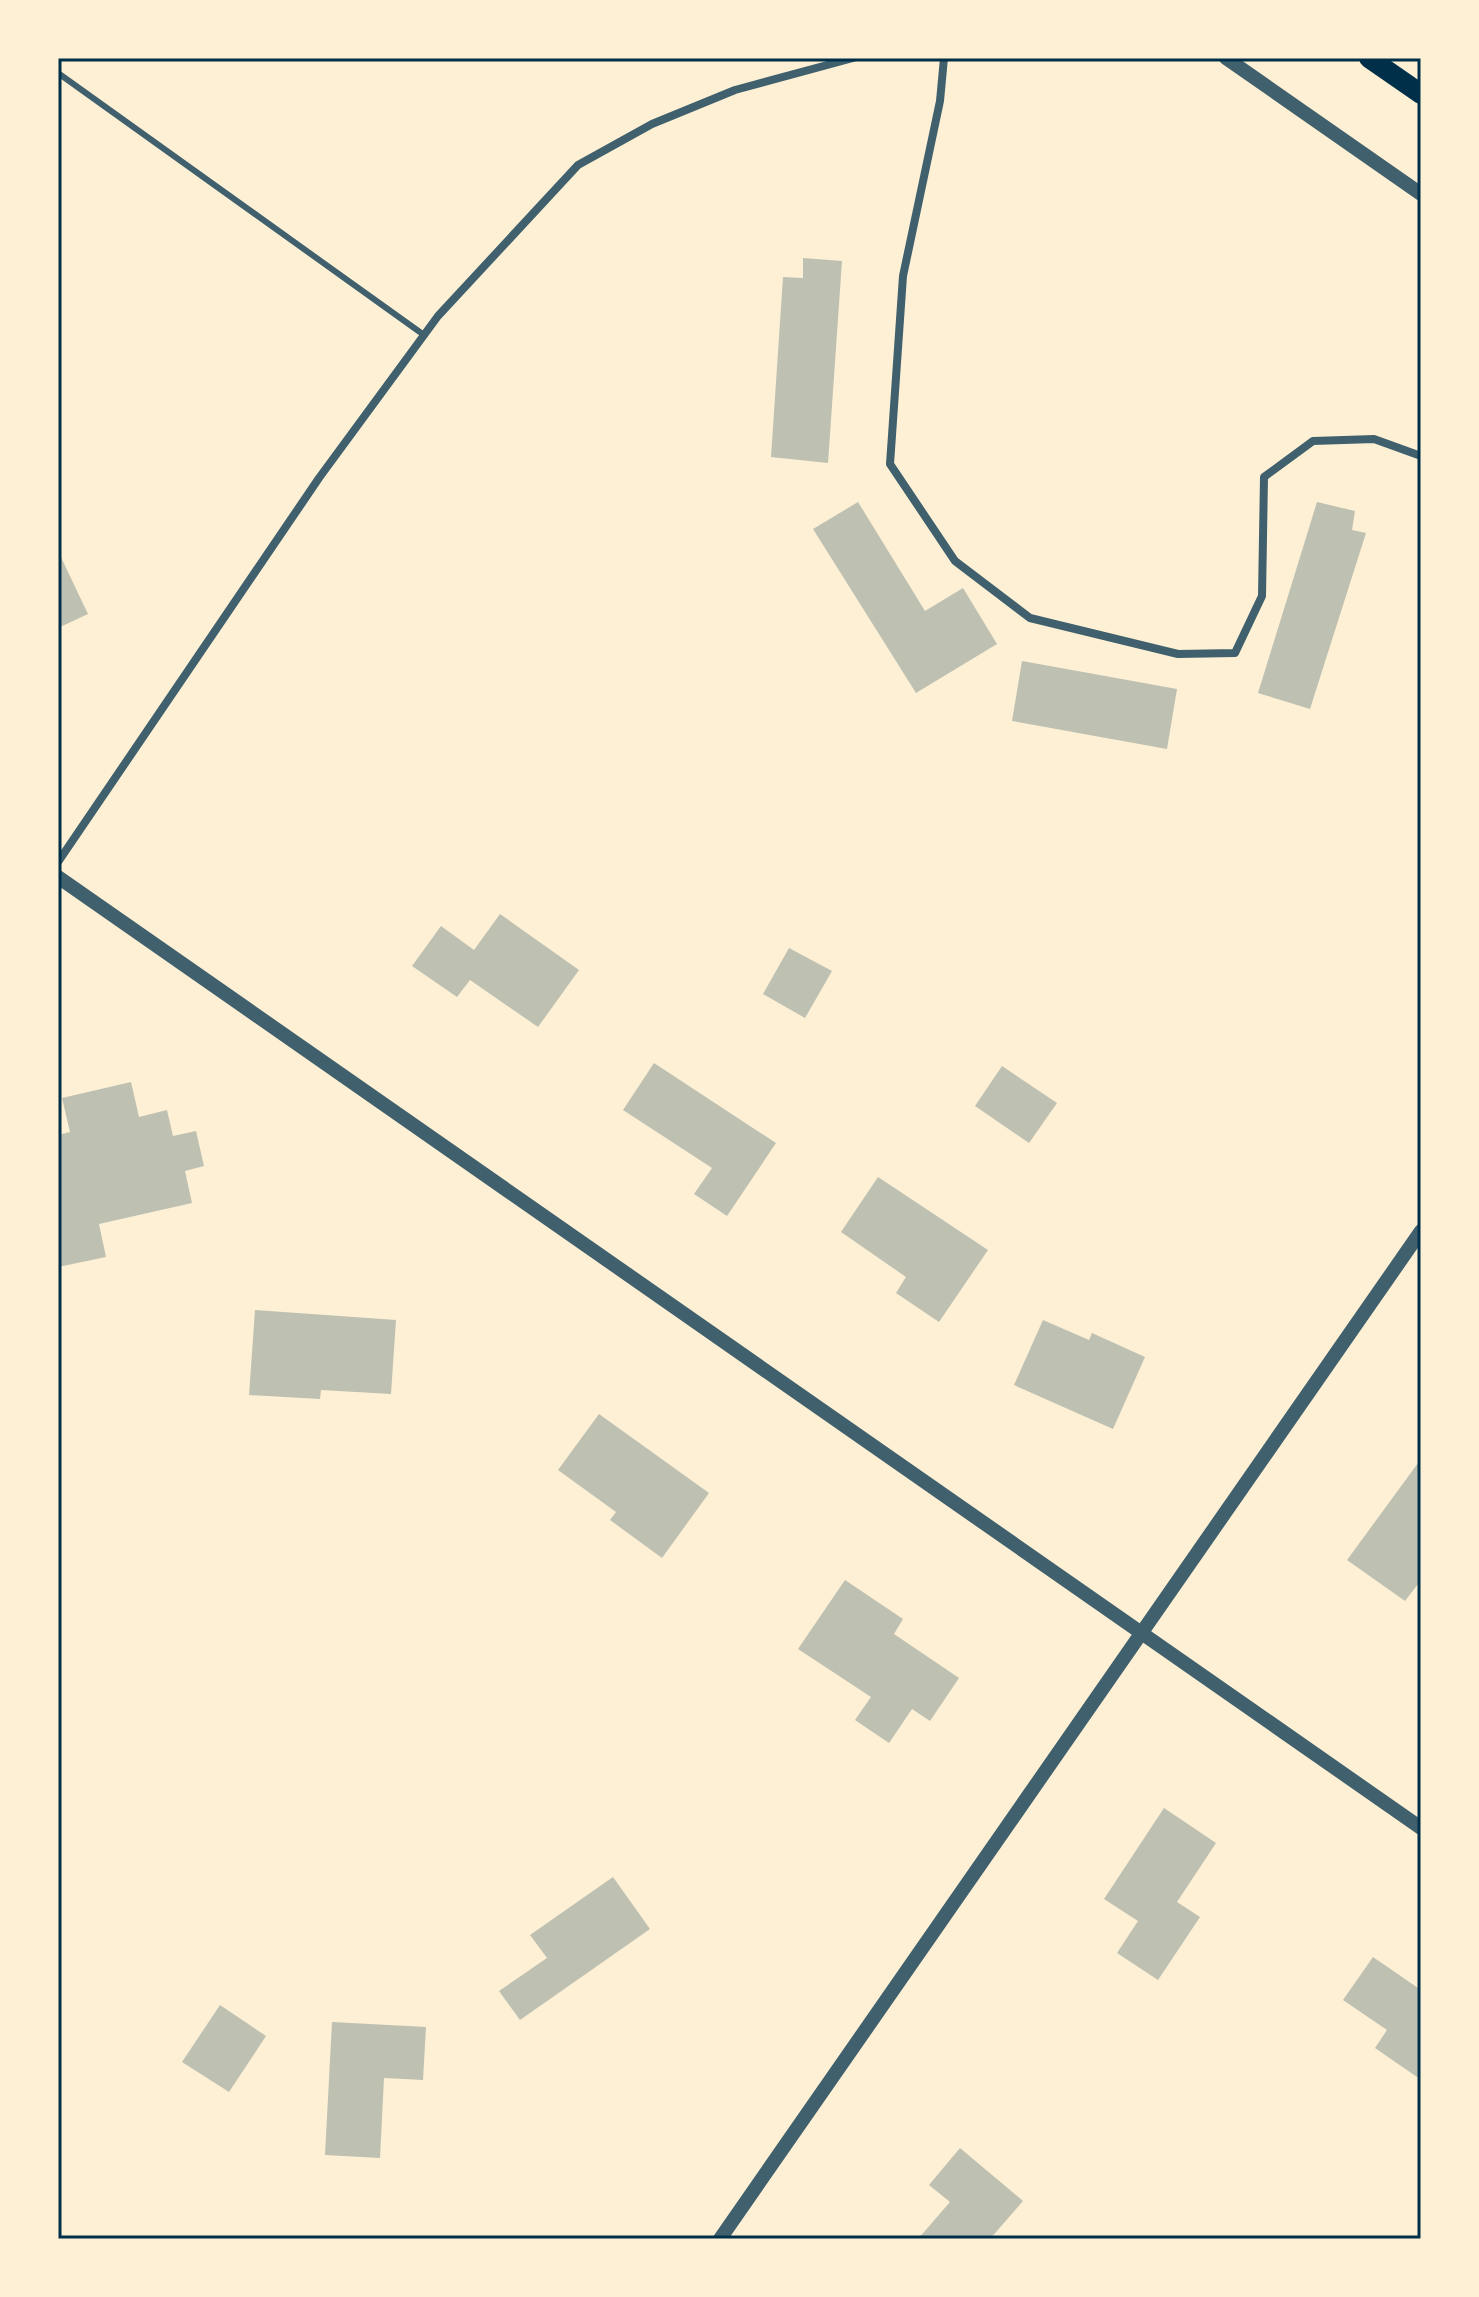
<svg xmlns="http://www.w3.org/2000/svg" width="1479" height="2297" font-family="Figtree,sans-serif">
	<rect width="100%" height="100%" fill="#fdf0d5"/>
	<g fill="#bec0b2">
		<polygon points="803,258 842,261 828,463 771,457 783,277 803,278"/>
		<polygon points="858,502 925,611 963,588 997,644 916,693 813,529"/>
		<polygon points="1317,502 1355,511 1352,530 1366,533 1310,709 1258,693"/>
		<polygon points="58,551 88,614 58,628"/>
		<polygon points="1022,661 1177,689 1167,749 1012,721"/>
		<polygon points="500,914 579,970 538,1027 470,980 457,997 412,966 441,926 474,950"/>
		<polygon points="789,948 832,971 805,1018 763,994"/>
		<polygon points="654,1063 776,1143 727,1216 694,1194 712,1168 623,1110"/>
		<polygon points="1002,1066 1057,1103 1029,1143 975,1106"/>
		<polygon points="131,1082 139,1117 167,1110 173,1136 196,1131 204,1166 185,1171 192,1203 99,1224 106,1257 58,1267 58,1135 70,1132 62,1098"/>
		<polygon points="878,1177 988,1250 939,1322 896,1293 906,1277 841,1232"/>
		<polygon points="255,1310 396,1320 391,1394 321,1390 320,1399 249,1395"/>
		<polygon points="1043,1320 1089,1340 1092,1333 1145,1357 1113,1429 1014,1385"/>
		<polygon points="599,1414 709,1493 662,1558 610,1520 616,1512 558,1470"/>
		<polygon points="1421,1459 1421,1580 1405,1601 1347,1560"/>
		<polygon points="845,1580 903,1619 894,1634 959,1678 930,1721 912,1709 889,1743 855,1720 871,1697 798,1649"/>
		<polygon points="1164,1808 1216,1843 1177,1902 1200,1917 1158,1980 1117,1953 1138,1921 1104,1899"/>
		<polygon points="613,1877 650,1929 520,2020 499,1991 547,1958 530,1935"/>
		<polygon points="1373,1957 1421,1990 1421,2072 1417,2077 1375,2048 1387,2030 1343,2000"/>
		<polygon points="220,2005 266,2036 229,2092 182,2062"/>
		<polygon points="332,2022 426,2027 423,2080 384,2078 380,2158 325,2155"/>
		<polygon points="960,2148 1023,2201 990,2239 918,2239 950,2202 929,2185"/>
	</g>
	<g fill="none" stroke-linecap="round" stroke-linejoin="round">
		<polyline stroke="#3f606c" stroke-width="6" points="58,73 424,335"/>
		<g stroke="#3f606c" stroke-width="8">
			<polyline points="944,58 940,101 903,276 890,464 955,561 1030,618 1178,654 1235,653 1262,596 1264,477 1313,441 1374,439 1421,456"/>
			<polyline points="58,862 319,478 438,316 578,165 652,124 735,90 853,58"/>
		</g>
		<g stroke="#3f606c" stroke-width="14">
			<polyline points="1226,58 1421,194"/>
			<polyline points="58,877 1421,1828"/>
			<polyline points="720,2239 1421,1231"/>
		</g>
		<polyline stroke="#003049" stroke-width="20" points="1369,58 1421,94"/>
	</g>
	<rect width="1479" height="2297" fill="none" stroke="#fdf0d5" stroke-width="120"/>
	<rect x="60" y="60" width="1359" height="2177" fill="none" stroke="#003049" stroke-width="3"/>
</svg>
